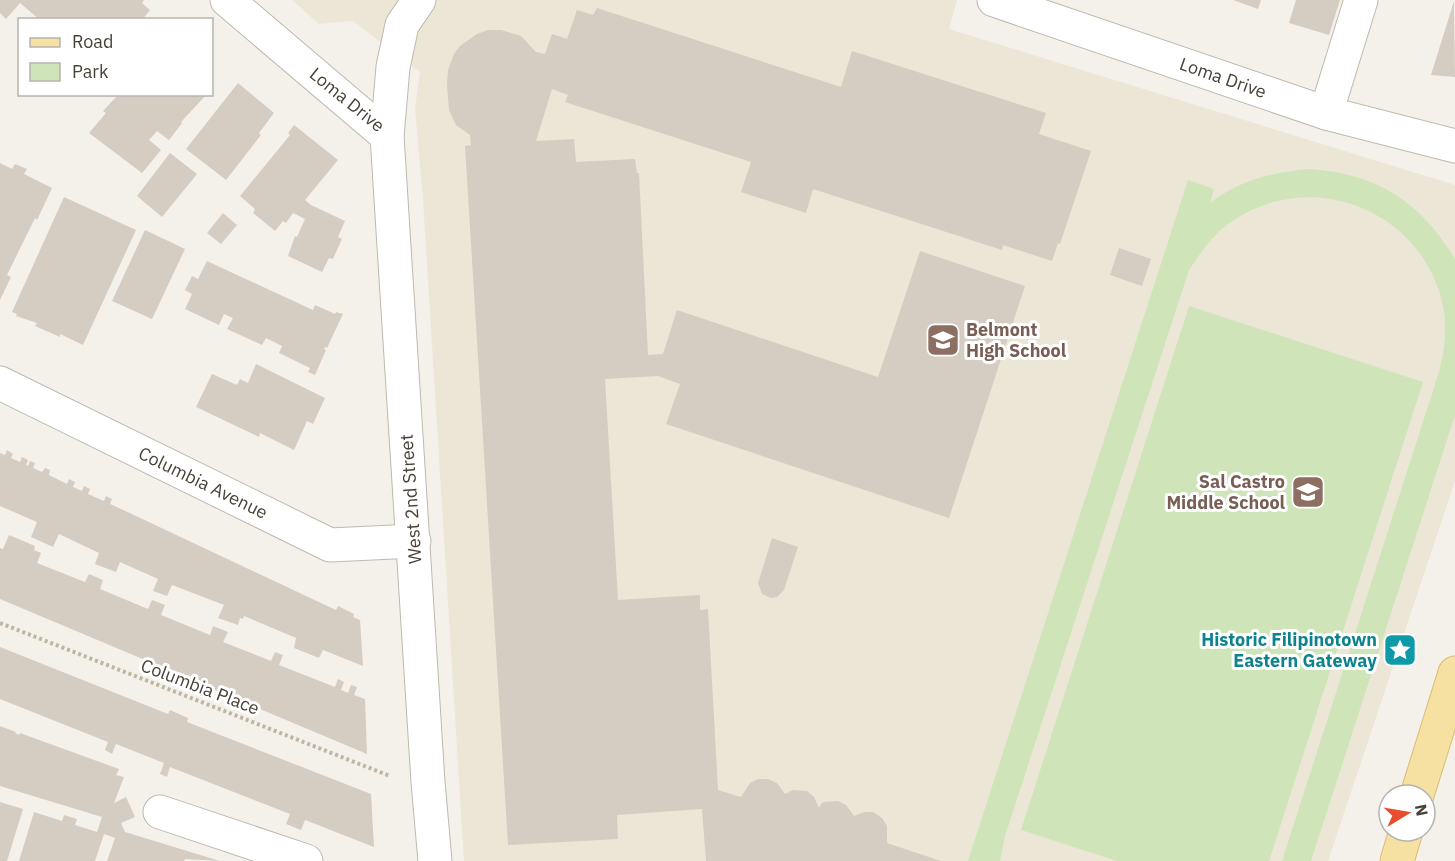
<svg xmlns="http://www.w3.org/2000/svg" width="1455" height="861" font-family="'IBM Plex Sans',sans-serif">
	<rect width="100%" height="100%" fill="#f4f1eb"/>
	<polygon fill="#ece6d6" points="292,0 957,0 949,29 1455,185 1455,481 1328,861 464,861 423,200 415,109 420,72 353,21 319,24"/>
	<g fill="#cfe4b8">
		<path d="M1310,169C1377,174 1420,201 1455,259V415L1311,861H1282L1438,375C1444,354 1447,333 1444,311C1427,212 1313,165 1231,222C1213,234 1201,252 1189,270L1005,836L1000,861H968L1188,180L1214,189L1210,203C1240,180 1273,172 1310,169Z"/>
		<polygon points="1189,306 1423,382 1269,861 1117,861 1021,830"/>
	</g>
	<g fill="#d5cdc1">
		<polygon points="0,0 144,0 142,3 150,10 142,20 40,20 20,3 6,19 0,13"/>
		<polygon points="1233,0 1261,0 1258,9"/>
		<polygon points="1296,0 1340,0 1329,35 1289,23"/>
		<polygon points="1454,1 1455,77 1431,75"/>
		<polygon points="597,8 841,87 852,51 1046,113 1039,134 1091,151 1060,244 1058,243 1052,261 1003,245 1002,250 813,189 806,213 741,192 751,162 565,102 568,95 552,89 536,141 574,139 576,162 635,159 637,173 639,173 648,355 663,354 677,310 878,377 920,251 1025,286 949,518 666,424 680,384 658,376 605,379 618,600 700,595 700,610 708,609 718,790 741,797 750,783 758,779 768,779 777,783 785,794 793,790 807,791 814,797 819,808 821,804 824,802 838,801 846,805 854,816 864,812 873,812 882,818 887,826 887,843 941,861 706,861 702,809 617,815 618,839 508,845 465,146 471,145 470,135 456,125 449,110 447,85 448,70 454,54 460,46 477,34 488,30 501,30 521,36 536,52 545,54 552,34 567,39 577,10 593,15"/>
		<polygon points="238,83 274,113 259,133 261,135 226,180 186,149"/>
		<polygon points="121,94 207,94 181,122 182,123 169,140 157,131 149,140 161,150 142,173 89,133 106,113 103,111 117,96 119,97"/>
		<polygon points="294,125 338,160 305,200 311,205 345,221 338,237 342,239 333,259 329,258 322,272 288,256 295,236 297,237 305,219 293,213 286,223 283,221 275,231 253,213 255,209 240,196 290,135 288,133"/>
		<polygon points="170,153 197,174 162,217 137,196"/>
		<polygon points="0,163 12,169 15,164 27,169 24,174 52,188 37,220 35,218 7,275 11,277 0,300"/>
		<polygon points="64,197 136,230 83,345 60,334 60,337 35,326 37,323 16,316 17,314 12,312"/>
		<polygon points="223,213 237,225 221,244 207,233"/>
		<polygon points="145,230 185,249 152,319 112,301"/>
		<polygon points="1119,248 1151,259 1142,286 1110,275"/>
		<polygon points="207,261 313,310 315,305 335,314 336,312 343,314 327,348 325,347 324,349 326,350 315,375 308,372 310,368 279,353 282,346 266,338 262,345 227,329 233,318 224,314 219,325 185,309 192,294 185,290 192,276 198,279"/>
		<polygon points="256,364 325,398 313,424 307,421 294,450 260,433 259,437 196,407 212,374 237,385 240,379 248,383"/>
		<polygon points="7,450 13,454 11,458 20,462 22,457 28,460 26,465 28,466 30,461 35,463 33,468 42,472 45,468 50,470 49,475 67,484 69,479 75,482 73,487 82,491 84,486 90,489 88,494 104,501 106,496 112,499 110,504 119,508 336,610 338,606 354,614 353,617 360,620 363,666 323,650 319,658 294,648 296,638 244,616 243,619 240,618 238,625 218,618 224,605 172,585 167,596 153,591 158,579 120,562 116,572 95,564 99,553 59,534 53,547 31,537 37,522 0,506 0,453 5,455"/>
		<polygon points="9,535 35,546 34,550 41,553 37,563 85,582 89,574 103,580 100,589 148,609 152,600 165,605 161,615 210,635 213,626 228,632 223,642 271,661 275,652 283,655 279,665 335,687 338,679 344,682 341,690 348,693 351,685 357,687 354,695 365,699 367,754 167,670 166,672 154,664 153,666 145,663 145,660 0,599 0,548 3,549"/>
		<polygon points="772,538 798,547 784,590 777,597 771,598 762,594 758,583"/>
		<polygon points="0,647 168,714 170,710 188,718 187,722 371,794 374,847 305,820 301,830 286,824 290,814 170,767 167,777 160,774 164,763 116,744 112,754 105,750 108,742 0,699"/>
		<polygon points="0,726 16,732 15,733 19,735 20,733 119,769 116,775 124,777 114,803 126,797 135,817 121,823 125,832 220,861 185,859 184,861 107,861 115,838 104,834 95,861 19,861 34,812 62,821 64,815 77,819 75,825 97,832 102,817 0,786"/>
		<polygon points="0,802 23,809 7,861 0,861"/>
	</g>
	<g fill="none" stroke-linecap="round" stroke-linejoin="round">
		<defs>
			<g id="minor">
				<polyline points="227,0 387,136"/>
				<polyline points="419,0 402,25 393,67 387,136 428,782 435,861"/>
				<polyline points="994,0 1326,113 1455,146"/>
				<polyline points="1326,113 1361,0"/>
				<polyline points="0,383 330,545 414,541"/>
				<polyline points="160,812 306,861"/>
			</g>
			<g id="major">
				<polyline points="1417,795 1455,673"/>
				<polyline points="1397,861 1406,831"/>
			</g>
		</defs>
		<use href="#minor" stroke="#bfb9ae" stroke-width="35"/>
		<use href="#major" stroke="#dabd73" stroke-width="35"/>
		<polyline stroke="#bfb5a0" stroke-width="4" stroke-dasharray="3 3" stroke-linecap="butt" points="0,623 390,776"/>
		<use href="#minor" stroke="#fff" stroke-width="33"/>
		<use href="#major" stroke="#f6e0a2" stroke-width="33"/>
	</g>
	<defs>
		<symbol id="school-square" viewBox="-11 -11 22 22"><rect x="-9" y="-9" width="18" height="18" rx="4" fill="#8d6e63" stroke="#fff"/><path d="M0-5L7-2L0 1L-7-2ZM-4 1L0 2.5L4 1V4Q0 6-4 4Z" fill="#fff"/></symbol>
		<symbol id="sight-square" viewBox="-11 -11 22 22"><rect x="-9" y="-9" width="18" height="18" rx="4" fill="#0f9aa8" stroke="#fff"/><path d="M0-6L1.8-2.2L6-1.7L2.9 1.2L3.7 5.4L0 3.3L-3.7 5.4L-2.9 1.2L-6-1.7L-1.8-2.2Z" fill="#fff"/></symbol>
	</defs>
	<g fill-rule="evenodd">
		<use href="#school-square" x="924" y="321" width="38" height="38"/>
		<use href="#school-square" x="1289" y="473" width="38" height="38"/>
		<use href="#sight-square" x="1381" y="631" width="38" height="38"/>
	</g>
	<g text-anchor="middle" stroke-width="6" stroke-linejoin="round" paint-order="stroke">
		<g font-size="18" fill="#484239" stroke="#fff">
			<text transform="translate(1223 78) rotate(19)" y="6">Loma Drive</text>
			<text transform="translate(347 100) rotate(39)" y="6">Loma Drive</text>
			<text transform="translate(203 483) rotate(26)" y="6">Columbia Avenue</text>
			<text transform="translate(411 499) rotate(-94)" y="6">West 2nd Street</text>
			<text transform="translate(200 687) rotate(21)" y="6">Columbia Place</text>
		</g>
		<g font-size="18" font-weight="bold" fill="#785e54" stroke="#fff" text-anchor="start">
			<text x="966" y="336">Belmont<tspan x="966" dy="21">High School</tspan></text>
			<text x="1285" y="488" text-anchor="end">Sal Castro<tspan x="1285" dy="21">Middle School</tspan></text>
		</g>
		<g font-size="18" font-weight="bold" fill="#0d838f" stroke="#fff" text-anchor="end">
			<text x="1377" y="646">Historic Filipinotown<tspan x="1377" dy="21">Eastern Gateway</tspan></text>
		</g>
	</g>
	<rect x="18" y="18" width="195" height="78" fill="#ffffff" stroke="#b6b3b0" stroke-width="1.5"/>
	<rect x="30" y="38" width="30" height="9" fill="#f6e0a2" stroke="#b6b3b0" stroke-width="1.5"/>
	<text x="72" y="48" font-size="18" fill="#484239">Road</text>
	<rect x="30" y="63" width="30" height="18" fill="#cfe4b8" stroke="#b6b3b0" stroke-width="1.5"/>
	<text x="72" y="78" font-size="18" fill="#484239">Park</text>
	<g transform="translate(1407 813) rotate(79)"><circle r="28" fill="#ffffff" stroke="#b6b3b0" stroke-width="1.5"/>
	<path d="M0-4.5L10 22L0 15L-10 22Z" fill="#e74e2e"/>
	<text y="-9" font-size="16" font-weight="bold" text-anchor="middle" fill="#484239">N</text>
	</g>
</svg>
